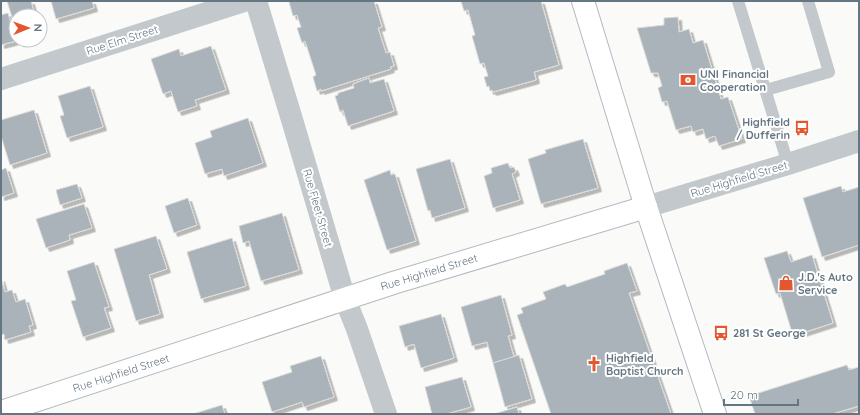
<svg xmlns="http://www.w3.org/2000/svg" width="860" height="415" font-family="Quicksand,sans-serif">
	<defs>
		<filter id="shadow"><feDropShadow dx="3.5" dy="3.5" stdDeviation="0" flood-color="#0004"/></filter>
	</defs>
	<rect width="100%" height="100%" fill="#fafaf8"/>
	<g fill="#aab3b9" stroke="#dcdcda" filter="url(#shadow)">
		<polygon points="7,1 31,1 35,16 16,16 16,30"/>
		<polygon points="51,1 92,1 94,8 56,19"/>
		<polygon points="292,1 374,1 382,27 378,28 386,53 390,52 394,66 390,67 391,69 321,91 321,89 317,91 313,77 316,75 305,41 302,43 297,28 301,27 297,15 293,16 289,2"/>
		<polygon points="461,1 541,1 559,65 534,72 536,80 493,92 492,90 490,91 489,86 487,87 484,77 488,76 484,63 480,64 472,36 475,35 468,10 464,11"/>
		<polygon points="1,13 1,15 8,13 16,41 1,45"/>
		<polygon points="678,17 679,32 689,29 693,43 703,40 721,99 728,97 742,139 719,146 715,136 706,139 703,129 693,132 691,126 676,130 667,101 662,102 658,88 662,86 658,73 651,73 637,28 664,25 664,18"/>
		<polygon points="211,46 226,90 195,100 197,106 178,112 171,91 163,94 151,59 179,49 181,56"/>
		<polygon points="369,78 370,83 384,79 394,111 348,126 343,110 340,112 335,96 338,95 338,93 354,88 353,84"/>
		<polygon points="90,86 103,127 67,138 60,116 64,115 58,96"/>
		<polygon points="34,110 47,153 10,165 1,136 1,120"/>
		<polygon points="248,118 263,163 224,176 222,169 205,174 195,143 212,137 210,131"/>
		<polygon points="583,139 598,188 541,204 528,159 546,153 545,150"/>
		<polygon points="450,159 465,208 432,218 430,210 428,211 416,169"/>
		<polygon points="508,163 510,168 514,167 516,172 512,174 520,200 493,208 484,176 492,173 491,168"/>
		<polygon points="6,168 14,193 1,197 1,170"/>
		<polygon points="390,170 391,175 395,174 416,241 387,250 364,180"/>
		<polygon points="77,184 82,198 60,205 56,190"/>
		<polygon points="841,186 843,192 859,187 859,245 822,257 803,198"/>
		<polygon points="188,198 197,225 174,233 165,206"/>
		<polygon points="84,204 92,228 69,235 70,240 46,248 36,219"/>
		<polygon points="282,213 299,270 261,281 249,241 243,243 239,226"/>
		<polygon points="156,236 167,269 149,275 160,314 136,321 114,249"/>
		<polygon points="232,238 246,286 201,299 187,252"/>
		<polygon points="787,251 791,262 812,255 833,323 793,336 780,293 776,294 764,258"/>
		<polygon points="94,262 109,307 104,308 111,328 83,337 71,301 76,300 67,271"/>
		<polygon points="627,263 637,291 629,293 671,414 551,414 517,315 523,313 521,308 546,299 543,292 565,284 567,287 605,274 604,271"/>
		<polygon points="1,278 5,292 12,290 16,302 25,299 33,325 29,326 31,332 5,340 4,334 1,335"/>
		<polygon points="501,295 512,335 508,336 514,357 493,363 487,342 472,346 461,307"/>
		<polygon points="441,314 454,358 421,368 414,344 405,347 399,326"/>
		<polygon points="519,355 532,399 505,407 493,363"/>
		<polygon points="321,356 334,397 304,407 302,402 272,412 262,382 292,372 290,366"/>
		<polygon points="847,365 849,370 859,367 859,406 832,414 755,414 749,396"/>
		<polygon points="462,377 471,407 446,414 432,414 425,387"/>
		<polygon points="222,405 225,414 193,414"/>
		<polygon points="517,407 519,414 494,414"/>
	</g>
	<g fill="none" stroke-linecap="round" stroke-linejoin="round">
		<defs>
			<g id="secondary">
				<polyline points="583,1 646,207 715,414"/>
				<polyline points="1,412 393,283 646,207"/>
			</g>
		</defs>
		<use href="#secondary" stroke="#b3babf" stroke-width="24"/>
		<g stroke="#c3c8cc" stroke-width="12">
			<polyline points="738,1 788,164"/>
			<polyline points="766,90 829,72 808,1"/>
		</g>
		<g stroke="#c3c8cc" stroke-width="22">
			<polyline points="256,1 293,123 345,299 357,329 386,414"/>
			<polyline points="1,79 244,1"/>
			<polyline points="646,207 788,164 859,141"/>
		</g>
		<use href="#secondary" stroke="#fff" stroke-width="22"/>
	</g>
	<defs>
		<symbol id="bank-bare" viewBox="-9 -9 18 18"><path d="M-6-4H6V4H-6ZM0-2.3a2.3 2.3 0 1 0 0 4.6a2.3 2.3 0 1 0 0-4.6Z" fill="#e4572e" stroke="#fff" stroke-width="2.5" paint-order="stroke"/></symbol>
		<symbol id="bus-bare" viewBox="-9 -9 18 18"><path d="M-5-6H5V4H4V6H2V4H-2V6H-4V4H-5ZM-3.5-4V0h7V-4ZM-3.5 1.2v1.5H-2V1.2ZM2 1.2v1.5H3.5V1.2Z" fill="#e4572e" stroke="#fff" stroke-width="2.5" paint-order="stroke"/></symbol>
		<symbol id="shop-bare" viewBox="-9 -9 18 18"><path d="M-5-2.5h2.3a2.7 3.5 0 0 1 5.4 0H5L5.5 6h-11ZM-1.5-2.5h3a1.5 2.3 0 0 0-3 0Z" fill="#e4572e" stroke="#fff" stroke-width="2.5" paint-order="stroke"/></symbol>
		<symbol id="church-bare" viewBox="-9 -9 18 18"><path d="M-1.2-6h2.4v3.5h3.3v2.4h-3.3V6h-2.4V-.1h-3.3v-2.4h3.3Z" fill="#e4572e" stroke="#fff" stroke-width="2.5" paint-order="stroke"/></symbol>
	</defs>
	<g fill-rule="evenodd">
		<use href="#bank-bare" x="677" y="69" width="22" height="22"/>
		<use href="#bus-bare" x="791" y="117" width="22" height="22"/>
		<use href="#shop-bare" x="775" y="272" width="22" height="22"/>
		<use href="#bus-bare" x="710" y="322" width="22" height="22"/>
		<use href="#church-bare" x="583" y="353" width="22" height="22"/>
	</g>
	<g text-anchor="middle" stroke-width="4" stroke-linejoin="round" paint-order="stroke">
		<g font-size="11" fill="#657683" stroke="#fff">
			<text transform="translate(122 40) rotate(-18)" y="4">Rue Elm Street</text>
			<text transform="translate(739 179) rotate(-17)" y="4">Rue Highfield Street</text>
			<text transform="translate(318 208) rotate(74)" y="4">Rue Fleet Street</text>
			<text transform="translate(429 272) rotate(-17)" y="4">Rue Highfield Street</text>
			<text transform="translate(121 373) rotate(-18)" y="4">Rue Highfield Street</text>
		</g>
		<g font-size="11" font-weight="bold" fill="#657683" stroke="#fff" text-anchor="start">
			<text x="700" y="78">UNI Financial<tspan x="700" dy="13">Cooperation</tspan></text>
			<text x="790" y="126" text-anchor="end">Highfield<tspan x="790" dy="13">/ Dufferin</tspan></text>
			<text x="798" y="281">J.D.'s Auto<tspan x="798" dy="13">Service</tspan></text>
			<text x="733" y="337">281 St George</text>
			<text x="606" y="362">Highfield<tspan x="606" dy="13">Baptist Church</tspan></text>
		</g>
	</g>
	<rect width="860" height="415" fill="none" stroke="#657683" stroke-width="4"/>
	<g transform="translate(28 28) rotate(89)"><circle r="19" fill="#ffffff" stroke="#c1c8cd"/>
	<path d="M0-3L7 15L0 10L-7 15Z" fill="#e4572e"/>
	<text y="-6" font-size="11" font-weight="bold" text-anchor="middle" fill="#657683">N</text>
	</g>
	<path d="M724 399v6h74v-6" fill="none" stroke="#657683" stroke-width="2"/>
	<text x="730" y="399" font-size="12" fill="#657683" stroke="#ffffff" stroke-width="3" paint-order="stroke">20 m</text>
</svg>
